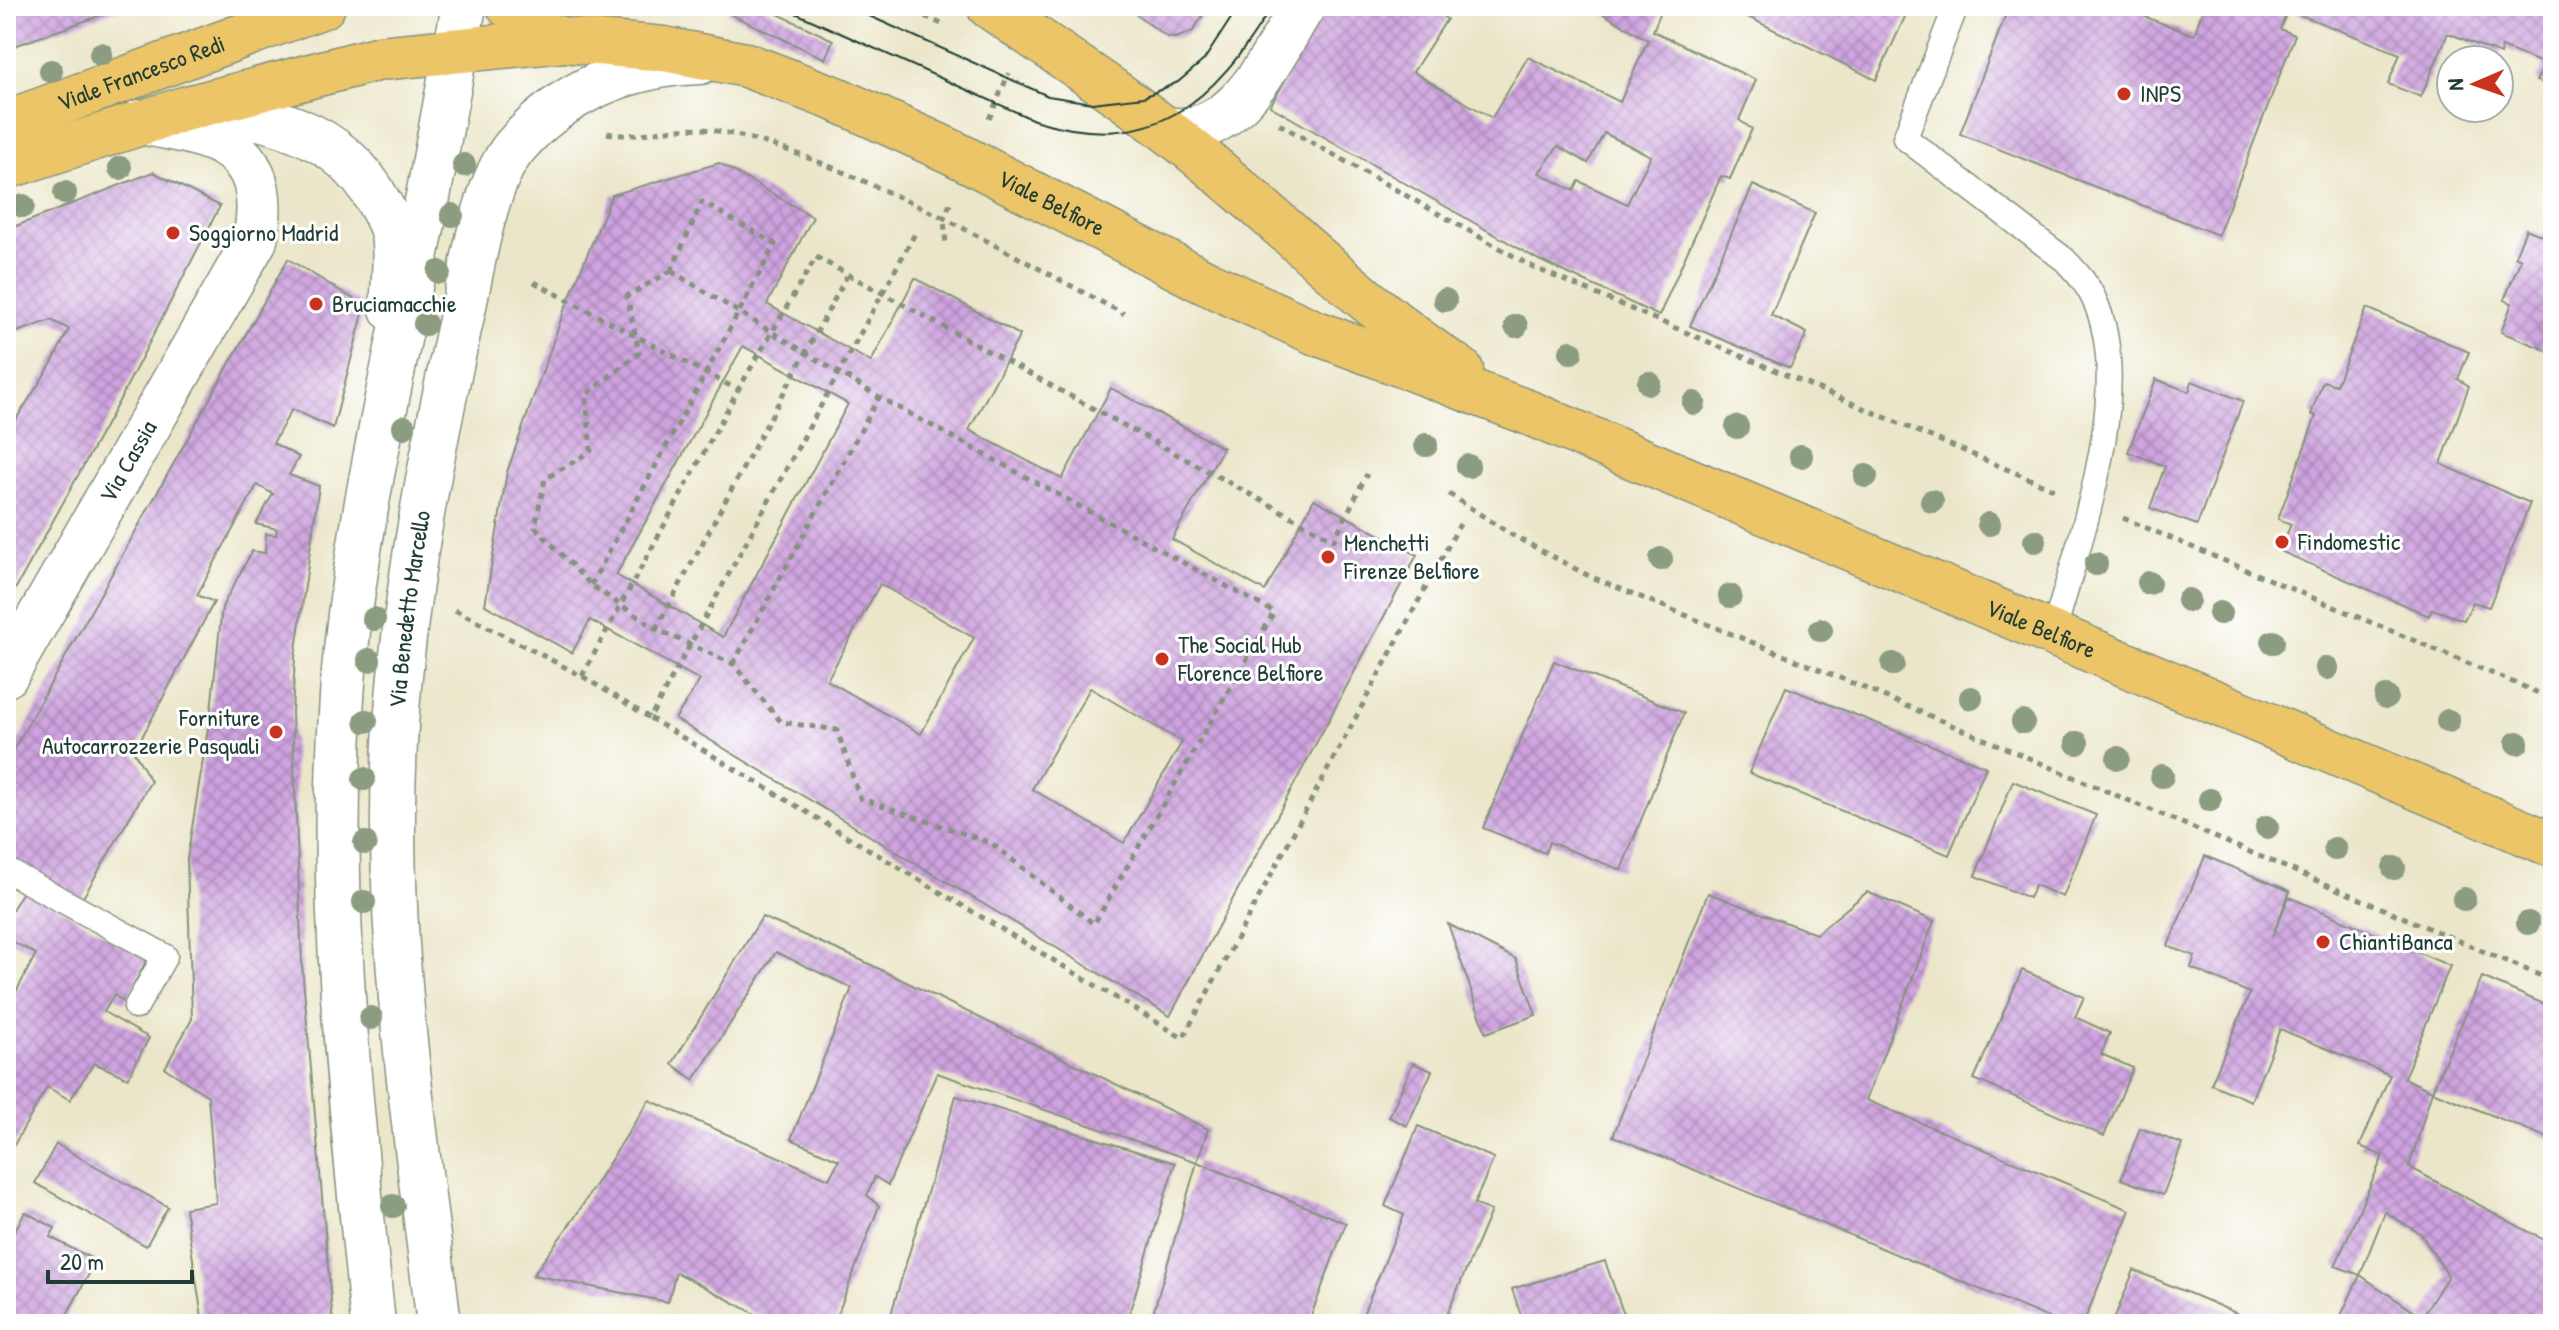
<svg xmlns="http://www.w3.org/2000/svg" width="2559" height="1330" font-family="'Patrick Hand',sans-serif">
	<defs>
		<pattern id="building-cross-hatch" width="8" height="8" patternUnits="userSpaceOnUse" patternTransform="scale(2)"><rect width="8" height="8" fill="#cfa3e0"/><path d="M0 0l8 8M0 8l8-8" fill="none" stroke="#a786b6"/></pattern>
	</defs>
	<rect width="100%" height="100%" fill="#fff"/>
	<filter id="ink" filterUnits="userSpaceOnUse"><feTurbulence type="fractalNoise" baseFrequency=".0125" numOctaves="2"/><feDisplacementMap in="SourceGraphic" scale="16" xChannelSelector="R" yChannelSelector="G"/><feConvolveMatrix kernelMatrix="1 2 1 2 8 2 1 2 1" color-interpolation-filters="sRGB"/></filter>
	<filter id="wash" filterUnits="userSpaceOnUse"><feTurbulence type="fractalNoise" baseFrequency=".006" numOctaves="4" result="noise"/><feDisplacementMap in="SourceGraphic" scale="32" xChannelSelector="R" yChannelSelector="G"/><feGaussianBlur stdDeviation="1.8" result="paint"/><feColorMatrix in="noise" values="0 0 0 0 0 0 0 0 0 0 0 0 0 0 0 0 0 1.4 0 .05"/><feComposite in="paint" operator="in"/></filter>
	<g filter="url(#wash)">
		<rect width="100%" height="100%" fill="#ebe6c9"/>
		<g id="blocks">
			<g fill="url(#building-cross-hatch)" fill-rule="evenodd">
				<polygon points="6,6 127,6 6,49"/>
				<polygon points="731,6 761,6 833,40 825,59 728,13"/>
				<polygon points="1125,6 1209,6 1193,31 1176,38 1167,37"/>
				<path d="M1329,6H1426L1447,19L1413,72L1492,118L1528,57L1620,102L1648,40L1590,6H1663L1653,31L1756,80L1739,120L1752,129L1730,179L1721,176L1659,316L1539,260L1270,106ZM1604,133L1651,156L1627,204L1579,181L1574,191L1539,173L1558,146L1588,163Z"/>
				<polygon points="1726,6 1910,6 1876,80"/>
				<polygon points="2009,6 2149,6 2145,17 2194,35 2204,6 2553,6 2553,86 2536,81 2545,64 2502,47 2500,54 2448,33 2421,97 2388,84 2400,54 2288,10 2280,29 2295,35 2218,235 1960,134"/>
				<path d="M719,163L813,217L767,304L871,362L915,278L1020,335L969,430L1062,479L1111,388L1223,448L1172,539L1265,591L1314,499L1417,555L1170,1016L675,719L700,680L590,620L572,653L485,605L507,472L564,311L612,195ZM743,346L848,404L723,637L616,575ZM880,584L974,638L921,734L827,680ZM1090,688L1182,742L1124,843L1032,789Z"/>
				<polygon points="153,172 220,206 118,403 6,606 6,435 52,363 69,329 51,320 6,336 6,230"/>
				<polygon points="1753,185 1815,213 1771,315 1807,333 1790,368 1690,326"/>
				<polygon points="2553,211 2553,353 2501,332 2512,303 2504,300 2521,259 2515,256 2526,229 2543,236"/>
				<polygon points="288,259 365,306 333,428 292,409 273,443 299,457 289,475 319,486 295,657 292,713 302,965 333,1324 203,1324 185,1208 216,1203 208,1096 165,1068 192,1019 187,859 211,710 222,607 252,551 265,553 266,534 276,535 277,529 256,524 273,494 257,485 197,595 214,602 134,752 151,781 81,901 6,857 6,763"/>
				<polygon points="2367,308 2469,352 2458,379 2469,386 2441,464 2530,503 2489,607 2473,602 2464,620 2432,609 2429,616 2280,551 2291,524 2278,519 2316,416 2311,414 2323,381 2336,385"/>
				<polygon points="2156,379 2189,392 2192,381 2243,401 2197,525 2150,508 2165,466 2128,452"/>
				<polygon points="1554,661 1684,713 1621,870 1549,842 1545,853 1483,828"/>
				<polygon points="1786,687 1986,767 1949,855 1749,773"/>
				<polygon points="2013,781 2096,815 2063,897 2035,885 2029,898 1975,876"/>
				<polygon points="2205,856 2290,891 2272,937 2289,897 2450,966 2404,1078 2432,1091 2409,1167 2553,1245 2553,1324 2432,1324 2422,1317 2417,1324 2337,1324 2360,1275 2422,1317 2448,1276 2421,1234 2385,1212 2360,1275 2335,1266 2383,1156 2360,1146 2390,1075 2280,1029 2251,1101 2211,1084 2250,993 2191,968 2195,956 2168,946"/>
				<polygon points="25,888 147,959 125,1003 114,995 104,1012 149,1038 128,1078 94,1063 70,1100 47,1087 6,1159 6,989 15,994 36,954 6,938 6,920"/>
				<polygon points="1867,892 1934,921 1866,1100 2130,1210 2083,1324 2063,1324 1613,1136 1708,893 1816,934"/>
				<polygon points="762,917 863,961 1208,1129 1197,1162 937,1073 888,1185 875,1177 867,1195 879,1206 834,1324 774,1324 676,1272 668,1302 533,1275 575,1217 649,1100 829,1179 839,1160 791,1139 852,988 776,952 694,1080 672,1064"/>
				<polygon points="1448,924 1516,959 1536,1015 1486,1033"/>
				<polygon points="2022,970 2084,997 2075,1017 2110,1033 2101,1054 2133,1068 2104,1136 1974,1079"/>
				<polygon points="2482,977 2553,1008 2553,1140 2432,1091"/>
				<polygon points="1413,1063 1432,1071 1407,1126 1389,1117"/>
				<polygon points="956,1096 1175,1163 1126,1324 888,1324"/>
				<polygon points="1418,1126 1494,1158 1474,1204 1491,1211 1443,1324 1359,1324 1404,1215 1385,1206"/>
				<polygon points="2140,1128 2182,1144 2163,1195 2121,1179"/>
				<polygon points="56,1144 168,1207 146,1246 35,1183"/>
				<polygon points="1197,1162 1346,1223 1308,1324 1150,1324"/>
				<polygon points="25,1212 55,1228 50,1237 96,1261 62,1324 31,1324 6,1310 6,1238 10,1240"/>
				<polygon points="1605,1261 1627,1324 1524,1324 1512,1289"/>
				<polygon points="2134,1270 2262,1324 2112,1324"/>
			</g>
		</g>
	</g>
	<g filter="url(#ink)">
		<use href="#blocks" fill-opacity="0" stroke="#85927e" stroke-width="2"/>
		<g fill="none" stroke-linecap="round" stroke-linejoin="round">
			<defs>
				<g id="service">
					<path d="M1956,6L1905,138L2065,260C2076,272 2087,283 2094,299C2136,389 2078,543 2053,634"/>
					<polyline points="6,870 165,956 136,1007"/>
				</g>
				<g id="minor">
					<path d="M187,109C262,113 340,129 378,201C384,211 391,223 393,235C397,259 393,285 392,309"/>
					<path d="M1166,129C1236,142 1272,55 1303,6"/>
					<path id="s1" d="M6,675L255,240C274,144 214,135 140,122"/>
				</g>
				<g id="tertiary">
					<path d="M373,1324C352,1116 327,907 342,697C351,564 380,432 407,301C428,203 445,104 464,6"/>
					<path id="s2" d="M439,1324C419,1159 393,992 393,825C392,658 423,492 459,329C471,279 482,187 514,148C561,92 628,64 700,62"/>
				</g>
				<g id="primary">
					<polyline points="509,6 543,33 564,40"/>
					<path d="M989,6C1059,55 1131,100 1197,154C1286,226 1365,308 1461,370"/>
					<path id="s3" d="M6,123L323,6"/>
					<path id="s4" d="M6,167L184,109L380,58L564,40L664,49L746,65L838,100L952,152L1207,283L1314,332L1527,412L2553,845"/>
				</g>
			</defs>
			<use href="#service" stroke="#85927e" stroke-width="27"/>
			<use href="#minor" stroke="#85927e" stroke-width="47"/>
			<use href="#tertiary" stroke="#85927e" stroke-width="47"/>
			<use href="#primary" stroke="#85927e" stroke-width="47"/>
			<g stroke="#85927e" stroke-width="5" stroke-dasharray="6 6" stroke-linecap="butt">
				<polyline points="903,6 946,26"/>
				<polyline points="989,119 1009,73"/>
				<polyline points="1279,124 1535,268 2058,491"/>
				<path d="M607,133C639,140 670,125 703,129C779,138 874,186 944,218L946,246"/>
				<polyline points="950,204 944,218 1124,314"/>
				<polyline points="671,271 702,202 775,244 748,295"/>
				<polyline points="534,282 738,390"/>
				<polyline points="1449,494 1512,535 1589,576 1862,687 2553,981"/>
				<polyline points="2123,518 2553,699"/>
				<polyline points="455,610 582,676 650,718 917,230"/>
				<polyline points="656,629 847,276"/>
				<polyline points="733,664 879,397"/>
				<polyline points="582,676 738,390 816,257 1334,540 1367,474"/>
				<polyline points="650,718 1183,1038 1460,524"/>
			</g>
			<use href="#service" stroke="#fff" stroke-width="24"/>
			<use href="#minor" stroke="#fff" stroke-width="44"/>
			<use href="#tertiary" stroke="#fff" stroke-width="44"/>
			<use href="#primary" stroke="#edc569" stroke-width="44"/>
			<g stroke="#1f3d34" stroke-width="2">
				<path d="M780,6L1034,120C1154,157 1213,103 1272,6"/>
				<polyline points="847,6 1048,96 1092,103 1144,97 1178,82 1204,60 1239,6"/>
			</g>
			<g stroke="#85927e" stroke-width="5" stroke-dasharray="6 6" stroke-linecap="butt">
				<polygon points="671,271 879,397 1274,612 1094,924 991,843 860,798 837,730 781,722 733,664 656,629 591,585 535,527 545,479 591,451 586,395 639,353 627,296"/>
				<polyline points="591,585 748,295"/>
			</g>
		</g>
		<g fill="#8b9c81">
			<circle cx="101" cy="54" r="12"/>
			<circle cx="51" cy="71" r="12"/>
			<circle cx="464" cy="165" r="12"/>
			<circle cx="120" cy="168" r="12"/>
			<circle cx="65" cy="193" r="12"/>
			<circle cx="23" cy="206" r="12"/>
			<circle cx="452" cy="215" r="12"/>
			<circle cx="439" cy="272" r="12"/>
			<circle cx="1445" cy="300" r="12"/>
			<circle cx="425" cy="324" r="12"/>
			<circle cx="1516" cy="326" r="12"/>
			<circle cx="1571" cy="352" r="12"/>
			<circle cx="1649" cy="383" r="12"/>
			<circle cx="1694" cy="403" r="12"/>
			<circle cx="404" cy="427" r="12"/>
			<circle cx="1737" cy="427" r="12"/>
			<circle cx="1426" cy="445" r="12"/>
			<circle cx="1801" cy="456" r="12"/>
			<circle cx="1468" cy="466" r="12"/>
			<circle cx="1866" cy="476" r="12"/>
			<circle cx="1932" cy="501" r="12"/>
			<circle cx="1989" cy="524" r="12"/>
			<circle cx="2035" cy="541" r="12"/>
			<circle cx="1661" cy="559" r="12"/>
			<circle cx="2096" cy="564" r="12"/>
			<circle cx="2149" cy="583" r="12"/>
			<circle cx="1730" cy="596" r="12"/>
			<circle cx="2188" cy="600" r="12"/>
			<circle cx="2220" cy="613" r="12"/>
			<circle cx="374" cy="619" r="12"/>
			<circle cx="1821" cy="630" r="12"/>
			<circle cx="2273" cy="642" r="12"/>
			<circle cx="369" cy="660" r="12"/>
			<circle cx="1893" cy="664" r="12"/>
			<circle cx="2327" cy="668" r="12"/>
			<circle cx="2386" cy="697" r="12"/>
			<circle cx="1971" cy="698" r="12"/>
			<circle cx="366" cy="721" r="12"/>
			<circle cx="2448" cy="721" r="12"/>
			<circle cx="2023" cy="722" r="12"/>
			<circle cx="2077" cy="743" r="12"/>
			<circle cx="2517" cy="743" r="12"/>
			<circle cx="2118" cy="758" r="12"/>
			<circle cx="2162" cy="776" r="12"/>
			<circle cx="364" cy="779" r="12"/>
			<circle cx="2210" cy="800" r="12"/>
			<circle cx="2267" cy="827" r="12"/>
			<circle cx="365" cy="843" r="12"/>
			<circle cx="2335" cy="849" r="12"/>
			<circle cx="2394" cy="868" r="12"/>
			<circle cx="2464" cy="899" r="12"/>
			<circle cx="364" cy="902" r="12"/>
			<circle cx="2528" cy="923" r="12"/>
			<circle cx="371" cy="1018" r="12"/>
			<circle cx="393" cy="1206" r="12"/>
		</g>
	</g>
	<g fill="#c8321e" stroke="#fff" stroke-width="3">
		<circle cx="2124" cy="94" r="8"/>
		<circle cx="173" cy="233" r="8"/>
		<circle cx="316" cy="304" r="8"/>
		<circle cx="2282" cy="542" r="8"/>
		<circle cx="1328" cy="557" r="8"/>
		<circle cx="1162" cy="659" r="8"/>
		<circle cx="276" cy="732" r="8"/>
		<circle cx="2323" cy="942" r="8"/>
	</g>
	<g text-anchor="middle" stroke-width="6" stroke-linejoin="round" paint-order="stroke">
		<g font-size="24" fill="#1f3d34" stroke="#fff">
			<text dy="8" stroke="none"><textPath href="#s3" startOffset="144">Viale Francesco Redi</textPath></text>
			<text dy="8" stroke="none"><textPath href="#s4" startOffset="1094">Viale Belfiore</textPath></text>
			<text dy="8" stroke="none"><textPath href="#s1" startOffset="246">Via Cassia</textPath></text>
			<text dy="8" stroke="none"><textPath href="#s2" startOffset="718">Via Benedetto Marcello</textPath></text>
			<text dy="8" stroke="none"><textPath href="#s4" startOffset="2172">Viale Belfiore</textPath></text>
		</g>
		<g font-size="24" fill="#1f3d34" stroke="#fff" text-anchor="start">
			<text x="2140" y="102">INPS</text>
			<text x="189" y="241">Soggiorno Madrid</text>
			<text x="332" y="312">Bruciamacchie</text>
			<text x="2298" y="550">Findomestic</text>
			<text x="1344" y="551">Menchetti<tspan x="1344" dy="28">Firenze Belfiore</tspan></text>
			<text x="1178" y="653">The Social Hub<tspan x="1178" dy="28">Florence Belfiore</tspan></text>
			<text x="260" y="726" text-anchor="end">Forniture<tspan x="260" dy="28">Autocarrozzerie Pasquali</tspan></text>
			<text x="2339" y="950">ChiantiBanca</text>
		</g>
	</g>
	<rect width="2559" height="1330" fill="none" stroke="#fff" stroke-width="32"/>
	<g transform="translate(2475 84) rotate(268)"><circle r="38" fill="#ffffff" stroke="#a5b1ae" stroke-width="2"/>
	<path d="M0-6L14 30L0 20L-14 30Z" fill="#c8321e"/>
	<text y="-12" font-size="22" font-weight="bold" text-anchor="middle" fill="#1f3d34">N</text>
	</g>
	<path d="M48 1270v12h144v-12" fill="none" stroke="#1f3d34" stroke-width="4"/>
	<text x="60" y="1270" font-size="24" fill="#1f3d34" stroke="#ffffff" stroke-width="6" paint-order="stroke">20 m</text>
</svg>
